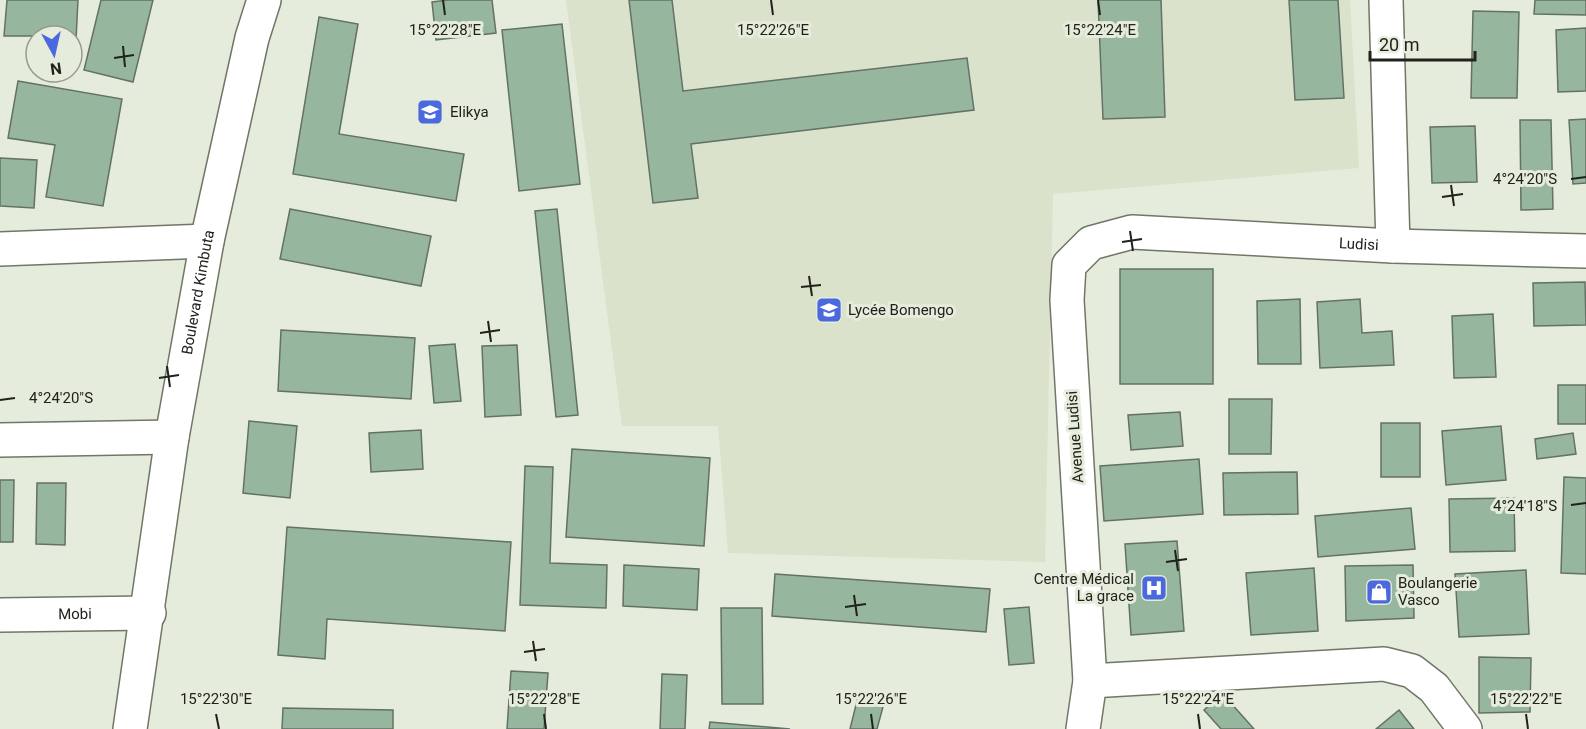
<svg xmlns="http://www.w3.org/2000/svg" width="1586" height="729" font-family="Roboto,sans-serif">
	<rect width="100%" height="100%" fill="#e6ecdb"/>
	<polygon fill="#dae2cb" points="566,0 1350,0 1359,168 1053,194 1045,562 728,553 718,426 622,426"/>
	<g fill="#96b69d" stroke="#647167" stroke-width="1.5">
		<polygon points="7,0 78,0 76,40 72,40 72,36 4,36"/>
		<polygon points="101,0 153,0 133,82 84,70"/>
		<polygon points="448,0 492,0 496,33 436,40 432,2"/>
		<polygon points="629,0 672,0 683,91 967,58 974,110 691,144 698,198 653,203"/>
		<polygon points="1098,0 1161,0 1165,117 1103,119"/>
		<polygon points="1289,0 1338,0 1344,98 1295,100"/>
		<polygon points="1535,0 1586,0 1586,15 1534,14"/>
		<polygon points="1473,11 1519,12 1517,98 1471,98"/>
		<polygon points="319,17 358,24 339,134 464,154 456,201 293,174"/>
		<polygon points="562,24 580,184 519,191 502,30"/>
		<polygon points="1586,28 1586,91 1558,92 1556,30"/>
		<polygon points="18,81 122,99 103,206 46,197 55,145 8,138"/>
		<polygon points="1586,119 1586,183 1573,184 1569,120"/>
		<polygon points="1520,120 1551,120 1553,209 1521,210"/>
		<polygon points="1475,126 1477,182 1432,183 1430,127"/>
		<polygon points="0,158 37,160 34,208 0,206"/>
		<polygon points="290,209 431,236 421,286 280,259"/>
		<polygon points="557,209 578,415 556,417 535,211"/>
		<rect x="1120" y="269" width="93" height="115"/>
		<polygon points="1585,282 1586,325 1534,326 1533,283"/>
		<polygon points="1300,299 1301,364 1258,364 1257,301"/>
		<polygon points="1360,299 1362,333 1392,331 1394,365 1320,368 1317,302"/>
		<polygon points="1493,314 1496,377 1454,378 1452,316"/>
		<polygon points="281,330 415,338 411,399 278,391"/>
		<polygon points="455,344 461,401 434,403 429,346"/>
		<polygon points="517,345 521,415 485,417 482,346"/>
		<rect x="1558" y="385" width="28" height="39"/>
		<polygon points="1229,399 1272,399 1271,454 1229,454"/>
		<polygon points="1180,412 1183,446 1131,450 1128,415"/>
		<polygon points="249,421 297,426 290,498 243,493"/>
		<rect x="1381" y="423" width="39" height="54"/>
		<polygon points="1501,426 1506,480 1446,485 1442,431"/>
		<polygon points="421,430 423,469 371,472 369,433"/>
		<polygon points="1573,433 1576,454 1537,459 1535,439"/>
		<polygon points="572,449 710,458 704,546 566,537"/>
		<polygon points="1199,459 1203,514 1104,521 1100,466"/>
		<polygon points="525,466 553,467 550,563 607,565 606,608 520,605"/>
		<polygon points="1297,472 1298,514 1224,515 1223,473"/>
		<polygon points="1564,477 1586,478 1586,574 1561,573"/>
		<polygon points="0,480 14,480 13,542 0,542"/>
		<polygon points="37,483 66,483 65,545 36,544"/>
		<polygon points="1514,498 1515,551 1450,552 1449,499"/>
		<polygon points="1411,508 1415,549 1318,557 1315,516"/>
		<polygon points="287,527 511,542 505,631 327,619 325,659 278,655"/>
		<polygon points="1177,541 1184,631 1131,635 1125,544"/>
		<polygon points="624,565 699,569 697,610 623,606"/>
		<polygon points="1413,565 1414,618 1346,621 1345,566"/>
		<polygon points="1314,568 1318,631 1251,635 1246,573"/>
		<polygon points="1526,570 1529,634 1459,637 1455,574"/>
		<polygon points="775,574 990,589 986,632 772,616"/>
		<polygon points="1029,607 1034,663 1009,665 1004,609"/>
		<polygon points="721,608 762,608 763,704 722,704"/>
		<polygon points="1479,657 1531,658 1530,712 1479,713"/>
		<polygon points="511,671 548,673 544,729 507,729"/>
		<polygon points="662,674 687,675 685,729 660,729"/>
		<polygon points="1222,693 1254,729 1221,729 1204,710"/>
		<polygon points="858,697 884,703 877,729 850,729"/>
		<polygon points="283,708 393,710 393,729 282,729"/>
		<polygon points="1399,710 1414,729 1376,729"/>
		<polygon points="710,722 790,729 709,729"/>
	</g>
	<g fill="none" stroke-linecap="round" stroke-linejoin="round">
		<defs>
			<g id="minor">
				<polyline points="1386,0 1393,246"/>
				<polyline points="0,249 207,241"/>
				<polyline points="0,440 172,437"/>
				<path id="s1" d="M0,615L149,613"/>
				<polyline points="1090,681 1384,664 1412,671 1434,688 1465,729"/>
				<path id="s2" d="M130,729L172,437L207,241L252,38L264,0"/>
				<path id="s3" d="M1083,729L1090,681L1067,300L1069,265L1091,243L1132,232L1393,246L1586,251"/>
			</g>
		</defs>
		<use href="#minor" stroke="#717667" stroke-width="36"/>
		<use href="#minor" stroke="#fff" stroke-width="33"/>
	</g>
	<path fill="none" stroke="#20221c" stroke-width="2" d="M443,0L445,15M771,0L773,15M1098,0L1100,15M123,46L125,67M114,58L134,55M1571,179L1586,177M1451,185L1454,206M1442,197L1463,194M1130,231L1133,251M1122,242L1142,239M809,276L812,296M801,287L821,285M488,321L491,342M480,333L500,330M167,366L170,387M159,378L179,375M0,400L15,398M1571,505L1586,503M1175,550L1178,571M1166,562L1187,559M854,595L857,616M845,607L866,604M533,641L536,661M524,652L545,649M216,714L219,729M544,714L546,729M871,714L873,729M1198,714L1200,729M1526,714L1528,729"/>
	<defs>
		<symbol id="school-square" viewBox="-11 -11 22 22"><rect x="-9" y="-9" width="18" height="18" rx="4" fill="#4a69dd" stroke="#e6ecdb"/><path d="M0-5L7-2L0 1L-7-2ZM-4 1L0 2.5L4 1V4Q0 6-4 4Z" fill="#fff"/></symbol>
		<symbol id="hospital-square" viewBox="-11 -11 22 22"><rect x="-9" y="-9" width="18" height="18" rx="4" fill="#4a69dd" stroke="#e6ecdb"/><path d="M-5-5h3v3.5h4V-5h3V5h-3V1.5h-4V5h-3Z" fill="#fff"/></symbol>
		<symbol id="shop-square" viewBox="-11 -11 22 22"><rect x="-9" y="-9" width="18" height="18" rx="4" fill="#4a69dd" stroke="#e6ecdb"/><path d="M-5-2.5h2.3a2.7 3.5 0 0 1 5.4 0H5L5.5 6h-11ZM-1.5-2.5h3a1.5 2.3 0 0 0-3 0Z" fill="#fff"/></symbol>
	</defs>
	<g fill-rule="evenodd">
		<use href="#school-square" x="415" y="97" width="30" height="30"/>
		<use href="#school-square" x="814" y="295" width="30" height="30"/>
		<use href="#hospital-square" x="1139" y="573" width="30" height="30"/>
		<use href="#shop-square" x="1364" y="577" width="30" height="30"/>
	</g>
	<g text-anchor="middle" stroke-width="6" stroke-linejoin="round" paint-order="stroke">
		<g font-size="15" fill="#20221c" stroke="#e6ecdb" text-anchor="start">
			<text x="450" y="117">Elikya</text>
			<text x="848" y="315">Lycée Bomengo</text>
			<text x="1134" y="584" text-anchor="end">Centre Médical<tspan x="1134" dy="17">La grace</tspan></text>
			<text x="1398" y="588">Boulangerie<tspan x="1398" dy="17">Vasco</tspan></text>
		</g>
		<g font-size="15" fill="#20221c" stroke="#e6ecdb">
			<text dy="5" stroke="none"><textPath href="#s3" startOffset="766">Ludisi</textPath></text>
			<text dy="5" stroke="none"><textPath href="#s2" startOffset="442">Boulevard Kimbuta</textPath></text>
			<text transform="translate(1075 437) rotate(-94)" y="5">Avenue Ludisi</text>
			<text dy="5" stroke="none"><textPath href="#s1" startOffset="75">Mobi</textPath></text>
		</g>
	</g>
	<g font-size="15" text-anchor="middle" fill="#20221c" stroke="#e6ecdb" stroke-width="6" stroke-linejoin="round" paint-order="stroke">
		<text x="445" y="35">15°22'28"E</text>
		<text x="773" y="35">15°22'26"E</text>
		<text x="1100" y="35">15°22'24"E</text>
		<text x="1525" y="184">4°24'20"S</text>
		<text x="61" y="403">4°24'20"S</text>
		<text x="1525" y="511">4°24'18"S</text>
		<text x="216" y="704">15°22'30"E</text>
		<text x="544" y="704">15°22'28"E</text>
		<text x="871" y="704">15°22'26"E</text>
		<text x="1198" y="704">15°22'24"E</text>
		<text x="1526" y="704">15°22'22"E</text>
	</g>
	<g transform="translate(54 54) rotate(172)"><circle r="28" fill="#e6ecdb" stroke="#979b8f" stroke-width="1.5"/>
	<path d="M0-4.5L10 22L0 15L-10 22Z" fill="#4a69dd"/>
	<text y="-9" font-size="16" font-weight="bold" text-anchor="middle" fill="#20221c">N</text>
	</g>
	<path d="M1370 51v9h105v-9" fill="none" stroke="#20221c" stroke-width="3"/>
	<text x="1379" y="51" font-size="18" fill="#20221c" stroke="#e6ecdb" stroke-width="4.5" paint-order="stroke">20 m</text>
</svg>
